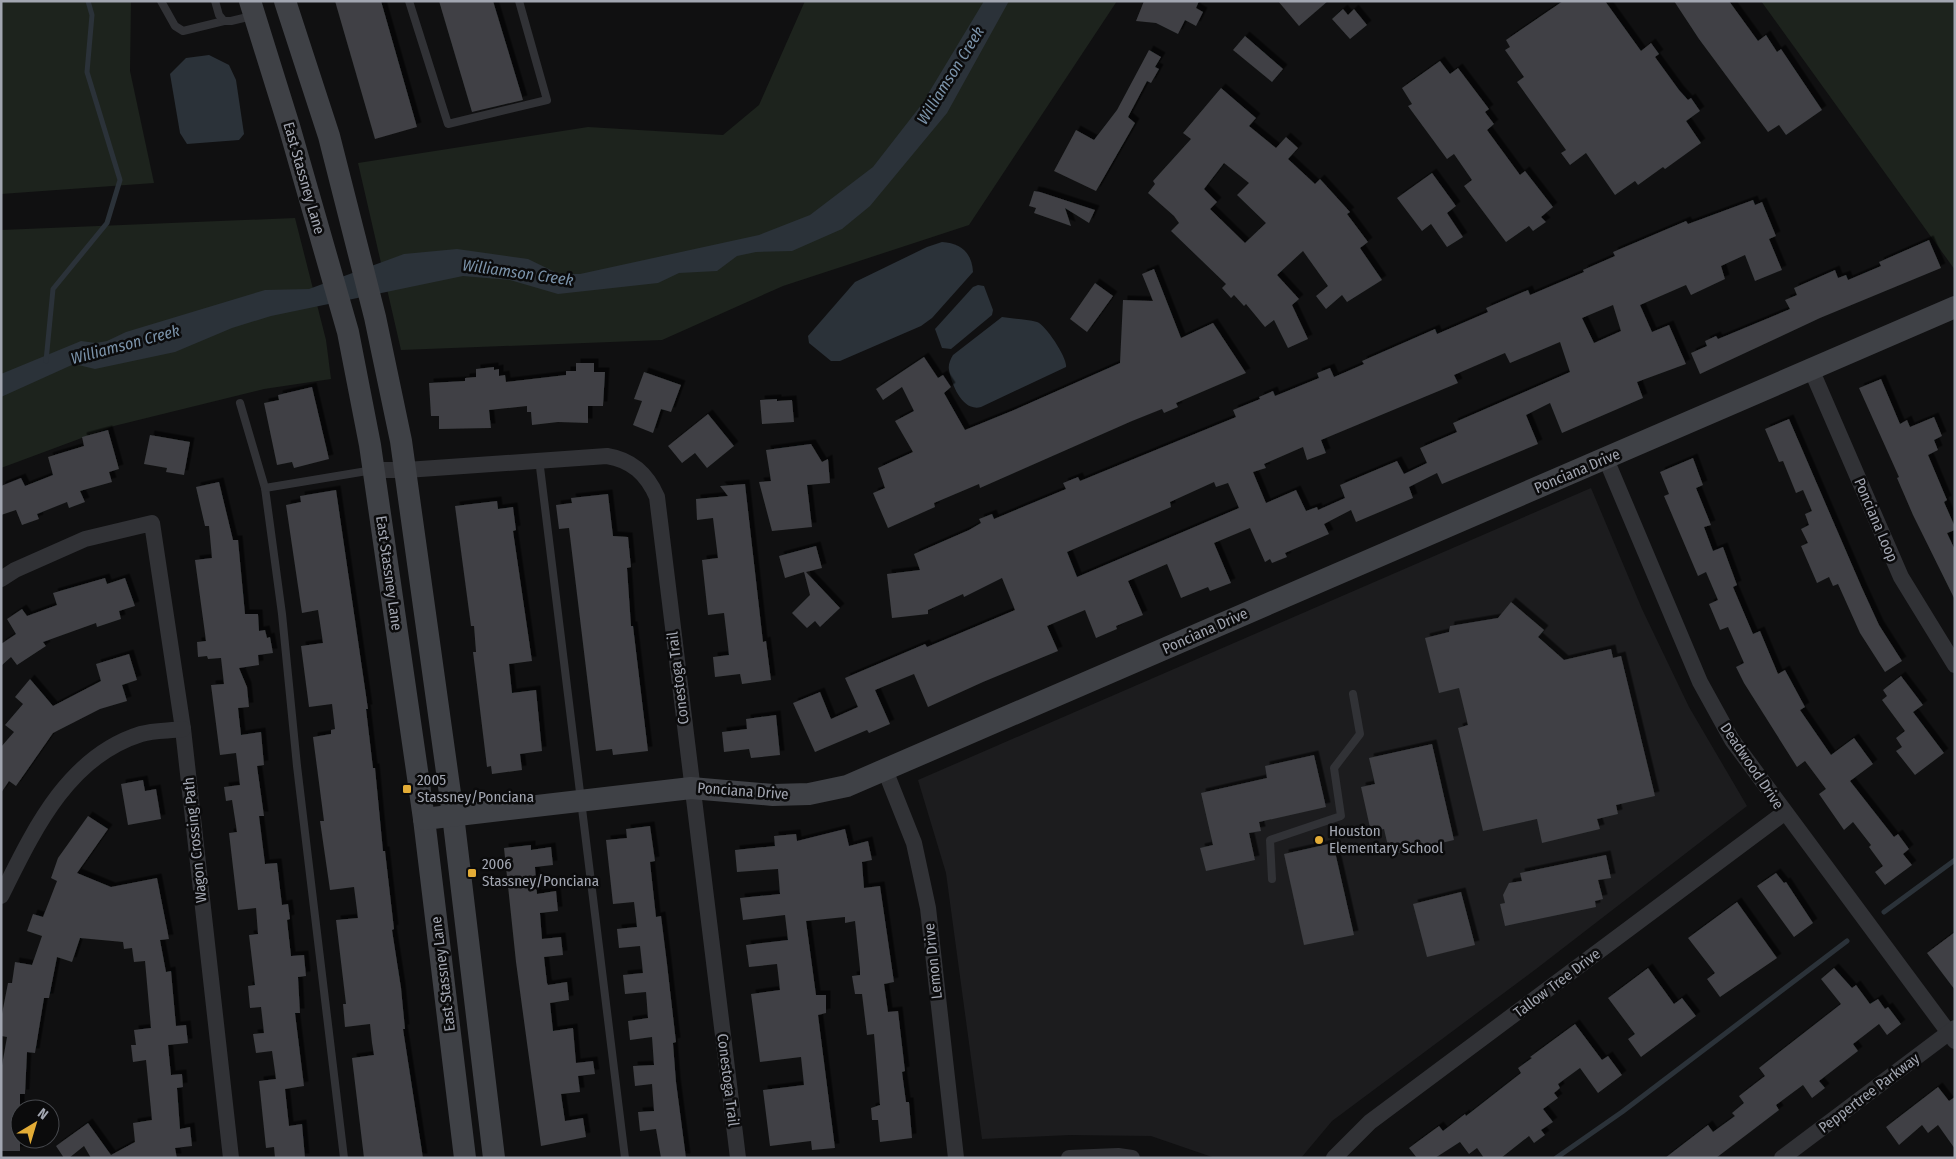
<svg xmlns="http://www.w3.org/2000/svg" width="1956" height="1159" font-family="'Fira Sans Condensed',sans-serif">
	<defs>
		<filter id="shadow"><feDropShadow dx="4.5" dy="-4.5" stdDeviation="0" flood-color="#0009"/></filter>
	</defs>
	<rect width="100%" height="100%" fill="#101011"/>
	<polygon fill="#1c1c1e" points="1591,488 1642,609 1689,707 1747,806 1536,969 1332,1121 1301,1158 1215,1158 1151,1136 1070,1135 982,1139 946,873 918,780"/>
	<g fill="#1d231d">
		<polygon points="1,1 131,1 130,71 154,183 1,194"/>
		<polygon points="805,1 1117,1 969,225 783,286 662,340 401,350 358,163 588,127 723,135 759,105"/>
		<polygon points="1761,1 1955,1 1955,270"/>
		<polygon points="295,218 326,340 331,379 264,389 114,426 1,468 1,230"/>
	</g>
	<g fill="#2b3239">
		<polygon points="984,1 1009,1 947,113 870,206 842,229 792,251 756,252 737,256 717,271 679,273 658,283 558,294 510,280 463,276 271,316 232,328 175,352 95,369 74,364 1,397 1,374 81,341 96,343 107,341 126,332 265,290 309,289 404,254 457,249 528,259 559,274 580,274 759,235 810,215 873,167 922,104"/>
		<polygon points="209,55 229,65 236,80 244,134 239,140 187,144 180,133 170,74 186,58"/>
		<path d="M942,242C961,243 972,253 973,272L932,318L921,326L840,361H831L809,343L808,336L855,282L927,247Z"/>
		<polygon points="978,285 984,286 993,310 992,315 951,349 942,348 935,329 973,287"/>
		<path d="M1002,317C1013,319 1026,319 1037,322C1046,325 1068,359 1066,367L981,407C963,412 952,386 949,370C948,365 950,360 953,355Z"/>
	</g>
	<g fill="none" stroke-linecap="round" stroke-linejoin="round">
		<g stroke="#2b3239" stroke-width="5">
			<polyline points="46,361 53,289 107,223 120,180 87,72 92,15 88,1"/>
			<polyline points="1884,912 1955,860"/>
			<polyline points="1556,1158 1622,1112 1847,941"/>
		</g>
	</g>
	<g fill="#3f4044" fill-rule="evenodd" filter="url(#shadow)">
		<polygon points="335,1 381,1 417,127 375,139"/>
		<polygon points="439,1 493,1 523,100 472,112"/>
		<polygon points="1144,1 1199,1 1196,8 1203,12 1196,26 1185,20 1178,34 1156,23 1136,21"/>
		<polygon points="1278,1 1328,1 1299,26"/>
		<polygon points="1563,1 1605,1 1641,51 1651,43 1659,54 1655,57 1679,90 1688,100 1691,98 1700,111 1686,121 1701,143 1665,169 1663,167 1638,185 1635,181 1615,195 1586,153 1570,165 1561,153 1566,150 1517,82 1524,77 1505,50 1510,47 1506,40"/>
		<polygon points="1674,1 1729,1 1758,41 1766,35 1777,52 1781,49 1822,110 1786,135 1779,125 1768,132 1699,39"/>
		<polygon points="1343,9 1348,15 1354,9 1367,25 1350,39 1332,19"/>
		<polygon points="1245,36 1283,69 1272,82 1233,50"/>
		<polygon points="1149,50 1161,57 1155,67 1159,69 1151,83 1147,81 1128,117 1135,123 1096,191 1054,171 1076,130 1094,140 1117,110"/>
		<polygon points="1440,61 1450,74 1458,68 1489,109 1485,112 1494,124 1487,130 1520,175 1525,171 1553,207 1541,217 1546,222 1533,231 1529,226 1506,242 1464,186 1472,180 1454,154 1447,159 1408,106 1412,104 1402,88"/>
		<path d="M1221,88L1256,118L1249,126L1276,148L1286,137L1298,148L1288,159L1315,184L1320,179L1350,212L1347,214L1368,242L1360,248L1382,280L1347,302L1342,295L1326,309L1316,296L1328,286L1303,251L1277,275L1299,299L1292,305L1308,339L1288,348L1274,320L1265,327L1246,304L1244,306L1234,295L1231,298L1222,288L1226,284L1171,231L1179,223L1174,216L1148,193L1155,184L1153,181L1191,139L1183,133ZM1224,163L1249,183L1237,195L1266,223L1245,243L1210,209L1217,202L1204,189Z"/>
		<polygon points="1432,173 1456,206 1447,213 1463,237 1447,247 1431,224 1422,231 1397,198"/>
		<polygon points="1034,191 1040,192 1095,210 1089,223 1065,208 1071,226 1034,213 1036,208 1029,206"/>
		<path d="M1753,200L1755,205L1762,202L1776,236L1769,239L1782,270L1755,281L1745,255L1721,266L1725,279L1691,295L1686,285L1640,305L1652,332L1669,325L1686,364L1637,382L1643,398L1562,433L1550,403L1526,415L1538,444L1442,484L1437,473L1409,487L1413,498L1356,522L1351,510L1324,524L1329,534L1285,553L1287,557L1272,563L1270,559L1265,562L1250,528L1214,543L1231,583L1210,591L1208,587L1181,598L1167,564L1128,581L1143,615L1116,626L1117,629L1096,638L1085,610L1047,626L1058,651L983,682L928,707L914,674L875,690L890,724L869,733L867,730L815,752L793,703L820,692L831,719L858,707L845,678L925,644L927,647L1015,610L1002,578L964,597L963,594L928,610V614L892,618L887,574L920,570L914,554L969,530L981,523L979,519L992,514L994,519L1066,489L1063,483L1078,477L1080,481L1236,417L1233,410L1260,399L1259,397L1273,391L1275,396L1319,378L1317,373L1330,368L1334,377L1364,364L1362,361L1435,329L1437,334L1488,312L1486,308L1528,290L1530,295L1584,272L1583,270L1615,256L1613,252L1686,221L1688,224ZM1613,305L1621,331L1594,343L1582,318ZM1560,342L1570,372L1453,423L1457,432L1420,448L1427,463L1404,474L1397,461L1340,485L1345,498L1318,510L1317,507L1306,511L1296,490L1266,503L1253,472L1266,468L1264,464L1303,447L1307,460L1326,453L1321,440L1458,383L1454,375L1505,353L1510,363ZM1214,482L1216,487L1228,483L1239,508L1077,577L1067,552L1171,507L1170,502Z"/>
		<polygon points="1929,240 1941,268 1820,318 1700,374 1691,353 1707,346 1705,341 1716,336 1718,339 1790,309 1785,300 1797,295 1794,288 1835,270 1838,278 1846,275 1848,280 1881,266 1879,262"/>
		<polygon points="1154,269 1181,338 1213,323 1246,373 1176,403 1178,407 1164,413 1162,409 1132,421 980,488 979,484 934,503 935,507 888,528 873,493 885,488 878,468 913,452 895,421 914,411 902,387 883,400 876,389 924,357 938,378 943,375 951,387 944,393 965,430 1014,410 1120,363 1123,300 1153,301 1142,274"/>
		<polygon points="1095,283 1113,296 1087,332 1070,319"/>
		<polygon points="576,363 594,363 594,372 605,372 603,406 588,406 588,423 558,422 532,425 531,412 527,412 527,406 489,410 491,428 439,429 439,416 431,416 429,383 465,381 465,378 476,377 476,369 494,367 494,370 499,369 499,376 505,375 506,382 566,375 566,371 576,371"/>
		<polygon points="644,372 681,385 671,412 661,409 653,433 633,425 642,401 634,399"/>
		<polygon points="1881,379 1900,424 1907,420 1910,427 1934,417 1942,436 1934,440 1938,450 1928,455 1947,500 1944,502 1955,527 1955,530 1947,533 1955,550 1955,600 1913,515 1897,478 1899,477 1859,388"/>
		<polygon points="312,387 329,459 294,468 292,462 277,465 264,403 279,400 278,395"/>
		<polygon points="777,399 777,401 792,400 794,422 762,424 760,400"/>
		<polygon points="708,414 734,446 707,468 695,453 682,463 668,446"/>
		<polygon points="1789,419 1862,588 1879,625 1902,661 1885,672 1860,633 1838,584 1833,586 1829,577 1817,583 1801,546 1808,543 1801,529 1809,525 1805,514 1812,511 1803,490 1796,493 1783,461 1779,462 1765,429"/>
		<polygon points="108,430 119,469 109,472 112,482 80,491 85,502 69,508 67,502 37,514 39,519 22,525 16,510 1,515 1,486 21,478 25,486 53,475 48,457 84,446 82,437"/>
		<polygon points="150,435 190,442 184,475 166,472 167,468 144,464"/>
		<polygon points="811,444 822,462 828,459 830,483 807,485 812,527 772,531 759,482 771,481 766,450"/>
		<polygon points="1693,458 1703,485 1696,488 1711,525 1704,527 1713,551 1723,547 1737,585 1733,587 1753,634 1760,631 1778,674 1785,670 1805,707 1800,710 1831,755 1854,738 1873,764 1850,781 1894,837 1898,834 1909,849 1903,854 1912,865 1885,885 1875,872 1883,866 1869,847 1871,845 1853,822 1844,830 1819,794 1826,789 1805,761 1797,767 1744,683 1736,667 1744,663 1728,627 1720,630 1709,604 1718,600 1706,572 1698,576 1664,496 1669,494 1660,472"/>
		<polygon points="219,482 233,540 238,540 245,614 258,614 259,631 265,630 267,638 270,637 273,653 258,655 259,665 239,668 247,687 249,707 238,708 241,735 261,732 264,765 257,766 264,816 259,816 265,864 277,863 282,905 288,904 290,919 287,920 291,956 304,955 306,976 298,977 300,1013 295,1013 304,1086 285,1089 289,1126 302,1124 305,1158 275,1158 274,1147 266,1148 259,1081 276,1079 272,1051 256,1053 253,1034 264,1033 261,1007 250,1008 248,986 255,985 249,935 258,934 256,908 238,910 229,833 237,832 232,800 226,801 224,787 240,785 236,753 220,755 211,685 224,684 221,658 208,659 207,656 198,657 197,642 206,641 195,560 212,558 209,526 205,526 196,487"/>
		<polygon points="745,484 763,642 766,641 771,680 742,684 740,674 715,677 713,657 729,655 724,613 708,615 702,560 718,558 713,518 697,520 696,499 728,496 720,486"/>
		<polygon points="336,490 368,709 366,709 373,768 375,768 383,851 385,851 394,929 392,930 401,988 405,1029 403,1029 423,1158 364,1158 352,1058 374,1055 372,1043 370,1024 345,1027 343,1004 346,1004 336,920 358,918 354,887 330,890 320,821 324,821 313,737 331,734 331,730 335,729 332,704 309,707 301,646 323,643 318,610 302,613 286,505 301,502 300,496"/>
		<polygon points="608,494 613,536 628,537 631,567 627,568 631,626 633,626 648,751 613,755 612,749 596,751 569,528 559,529 556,505 572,503 571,498"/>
		<polygon points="497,501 498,509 513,507 516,530 513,531 532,661 509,664 512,693 536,690 542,751 520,754 522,770 492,774 491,766 487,767 473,652 476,652 474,626 471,626 455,506"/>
		<polygon points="816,546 822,568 806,572 840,608 820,627 815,621 807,628 792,613 810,595 804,572 785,578 779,556"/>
		<polygon points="105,578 107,584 125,578 135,606 119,611 121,619 97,627 96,623 43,642 46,646 17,665 11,657 1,666 1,644 16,634 7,619 22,609 27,616 57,605 53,593"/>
		<polygon points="1511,602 1544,630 1538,637 1564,660 1611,649 1613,658 1621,656 1655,796 1616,805 1618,814 1597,819 1600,829 1542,843 1537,819 1483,831 1458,728 1468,725 1459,688 1439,693 1425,638 1449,632 1450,626 1498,618"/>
		<polygon points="129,654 137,680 122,685 127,701 100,709 53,733 16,786 9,781 1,793 1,747 14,732 5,725 23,704 15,697 30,679 53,706 101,681 96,664"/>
		<polygon points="1901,676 1923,705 1913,712 1944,753 1915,775 1896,751 1902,747 1896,738 1905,731 1882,700 1887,696 1883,690"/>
		<polygon points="776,715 780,755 751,758 749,749 724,752 722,732 747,729 746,719"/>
		<polygon points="1432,744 1454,840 1390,855 1384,829 1371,832 1361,787 1375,784 1369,758"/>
		<polygon points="1314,755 1326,807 1259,822 1261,831 1249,833 1255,860 1206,871 1200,848 1213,845 1201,793 1267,778 1265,766"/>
		<polygon points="143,780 145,791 156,789 161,819 128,825 121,784"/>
		<polygon points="88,816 108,829 77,873 111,887 157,878 169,939 160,940 166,972 171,971 176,1026 186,1025 188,1043 168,1045 171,1075 182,1074 183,1087 177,1088 180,1129 190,1127 192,1146 175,1148 177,1158 91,1158 84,1146 69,1158 64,1158 56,1146 88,1123 111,1155 135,1142 133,1123 152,1120 146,1060 133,1062 131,1045 136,1045 134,1030 151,1028 145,961 134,962 132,948 124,949 123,942 80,938 72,962 57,957 49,998 44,998 35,1053 27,1052 25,1094 20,1094 20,1151 1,1151 1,1071 7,1037 1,1036 1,1019 8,983 12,983 15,962 32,965 42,936 27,931 33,914 43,917 57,881 51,878 58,858"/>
		<polygon points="650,826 655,861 650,862 656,917 661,916 667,964 676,1042 673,1043 676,1082 686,1158 661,1158 656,1129 640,1131 638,1112 654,1111 652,1084 635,1086 633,1066 654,1065 652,1037 630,1040 628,1021 648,1018 646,992 625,994 623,975 643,973 640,946 619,948 617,929 637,927 634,902 613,904 606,840 627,838 626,829"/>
		<polygon points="845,829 849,846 868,841 872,860 862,862 864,888 880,886 894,982 884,984 888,1012 898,1011 905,1071 902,1072 906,1102 909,1102 912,1138 880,1142 878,1120 872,1120 871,1108 880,1105 874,1034 867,1035 862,994 855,994 852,976 860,975 860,969 855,921 845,923 845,917 806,921 816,995 826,995 826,1013 818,1015 835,1148 812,1150 811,1141 770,1146 763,1090 804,1085 801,1057 760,1062 751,994 780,990 777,964 749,967 746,945 788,940 785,915 743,920 740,898 780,894 778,869 737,872 735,850 775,846 774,836 796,834 797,841"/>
		<polygon points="1333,843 1354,935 1304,945 1284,854"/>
		<polygon points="531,845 531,850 551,847 553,865 535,867 537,894 556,891 558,911 540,913 542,939 561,937 563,955 544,957 547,983 548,985 567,982 569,1000 550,1003 553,1031 573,1028 576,1063 593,1061 595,1074 578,1076 580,1092 561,1094 565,1121 583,1118 586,1137 541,1146 516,962 504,848"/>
		<polygon points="1606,855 1611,878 1598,880 1603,899 1595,901 1596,907 1505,926 1500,904 1505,903 1503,895 1509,883 1522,881 1520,873"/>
		<polygon points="1776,873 1784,883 1786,882 1813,923 1794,937 1757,886"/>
		<polygon points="1461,892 1475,945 1427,957 1413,904"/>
		<polygon points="1737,902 1777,958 1720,997 1707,979 1715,973 1688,938"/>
		<polygon points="1955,932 1955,990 1927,953"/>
		<polygon points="1648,968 1674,1004 1682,998 1696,1016 1641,1057 1628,1039 1635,1034 1608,998"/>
		<polygon points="1834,968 1852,988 1856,985 1870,1004 1878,999 1885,1009 1888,1007 1901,1024 1887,1035 1879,1024 1853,1044 1858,1051 1819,1081 1825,1088 1812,1098 1803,1085 1776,1105 1779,1110 1716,1158 1665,1158 1708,1125 1713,1132 1735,1116 1732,1113 1744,1103 1739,1096 1765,1076 1759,1068 1841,1004 1821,979"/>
		<polygon points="1575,1024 1602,1060 1608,1056 1622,1075 1598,1093 1580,1068 1558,1084 1560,1088 1554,1093 1558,1098 1543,1109 1553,1122 1541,1130 1545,1135 1534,1143 1529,1136 1501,1158 1484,1158 1477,1148 1469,1154 1460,1142 1435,1158 1417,1158 1409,1148 1439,1126 1443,1131 1465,1114 1466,1116 1521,1073 1518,1068 1532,1058 1530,1057"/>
		<polygon points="1938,1087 1949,1101 1955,1097 1955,1149 1938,1125 1928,1133 1922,1125 1899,1145 1886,1127"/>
	</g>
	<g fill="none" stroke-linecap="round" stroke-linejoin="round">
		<g stroke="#313236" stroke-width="8">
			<polyline points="161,1 175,26 183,31 224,21"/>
			<polyline points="215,1 219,15 224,21 231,21 252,16"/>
			<polyline points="409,1 448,124 547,100 519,1"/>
			<polyline points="240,403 265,488 282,614 297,766 344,1158"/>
			<polyline points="539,459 625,1158"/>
			<polyline points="265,488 373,470"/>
			<polyline points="1272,879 1270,840 1341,816 1334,768 1360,734 1353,694"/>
		</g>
		<g stroke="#313236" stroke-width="16">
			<polyline points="1811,369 1901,577 1955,665"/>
			<polyline points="1606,459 1700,682 1732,740 1955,1041"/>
			<path d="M375,470H406L607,456C632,460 647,474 657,497L738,1158"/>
			<polyline points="1,579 15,570 85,539 152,523 183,729 231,1158"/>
			<polyline points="885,770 914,843 928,908 956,1158"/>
			<path d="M1,896C33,832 67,757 141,734C154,730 169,731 183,729"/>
			<polyline points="1069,1158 1118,1156 1132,1158"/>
			<polyline points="1334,1158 1370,1122 1784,813"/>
			<polyline points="1782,1158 1955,1028"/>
		</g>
		<g stroke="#3f4146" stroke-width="22">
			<polyline points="250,1 289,126 348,332 370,445 424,819 465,1158"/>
			<polyline points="285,1 329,136 375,317 401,441 453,815 494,1158"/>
			<polyline points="424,819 691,788 773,795 809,794 847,786 1955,307"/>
		</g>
	</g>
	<g fill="#e3ac36" stroke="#0b0b0c" stroke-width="2">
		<rect x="402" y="784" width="10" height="10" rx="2.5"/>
		<circle cx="1319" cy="840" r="5"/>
		<rect x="467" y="868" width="10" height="10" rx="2.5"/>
	</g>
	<g text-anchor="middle" stroke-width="5" stroke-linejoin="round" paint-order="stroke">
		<g font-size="15" fill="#a2a6b1" stroke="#0b0b0c">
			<text transform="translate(304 178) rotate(74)" y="5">East Stassney Lane</text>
			<text transform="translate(1577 471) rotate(-23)" y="5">Ponciana Drive</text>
			<text transform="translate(1876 520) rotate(67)" y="5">Ponciana Loop</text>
			<text transform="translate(389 573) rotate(82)" y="5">East Stassney Lane</text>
			<text transform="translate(1205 631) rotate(-24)" y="5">Ponciana Drive</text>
			<text transform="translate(678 678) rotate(-97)" y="5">Conestoga Trail</text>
			<text transform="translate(1752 766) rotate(56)" y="5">Deadwood Drive</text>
			<text transform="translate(743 791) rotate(4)" y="5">Ponciana Drive</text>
			<text transform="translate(195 840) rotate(-96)" y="5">Wagon Crossing Path</text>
			<text transform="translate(933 961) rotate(-96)" y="5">Lemon Drive</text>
			<text transform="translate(443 974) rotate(-97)" y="5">East Stassney Lane</text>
			<text transform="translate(1557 983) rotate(-37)" y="5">Tallow Tree Drive</text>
			<text transform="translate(728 1080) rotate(83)" y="5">Conestoga Trail</text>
			<text transform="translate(1869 1093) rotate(-37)" y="5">Peppertree Parkway</text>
		</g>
		<g font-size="15" fill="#a2a6b1" stroke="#0b0b0c" text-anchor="start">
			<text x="417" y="785">2005<tspan x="417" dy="17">Stassney/Ponciana</tspan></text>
			<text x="1329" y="836">Houston<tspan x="1329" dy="17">Elementary School</tspan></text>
			<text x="482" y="869">2006<tspan x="482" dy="17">Stassney/Ponciana</tspan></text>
		</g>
		<g font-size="16" font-style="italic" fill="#7b93aa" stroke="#0b0b0c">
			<text transform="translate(950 75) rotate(-58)" y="6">Williamson Creek</text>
			<text transform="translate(518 272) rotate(8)" y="6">Williamson Creek</text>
			<text transform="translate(125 344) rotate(-15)" y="6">Williamson Creek</text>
		</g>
	</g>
	<rect width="1956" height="1159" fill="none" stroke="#a2a6b1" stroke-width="5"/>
	<g transform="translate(35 1124) rotate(38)"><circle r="24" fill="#0b0b0c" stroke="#47494e"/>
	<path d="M0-4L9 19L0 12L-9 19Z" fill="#e3ac36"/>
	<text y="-8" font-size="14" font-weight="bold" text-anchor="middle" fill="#a2a6b1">N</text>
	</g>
</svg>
